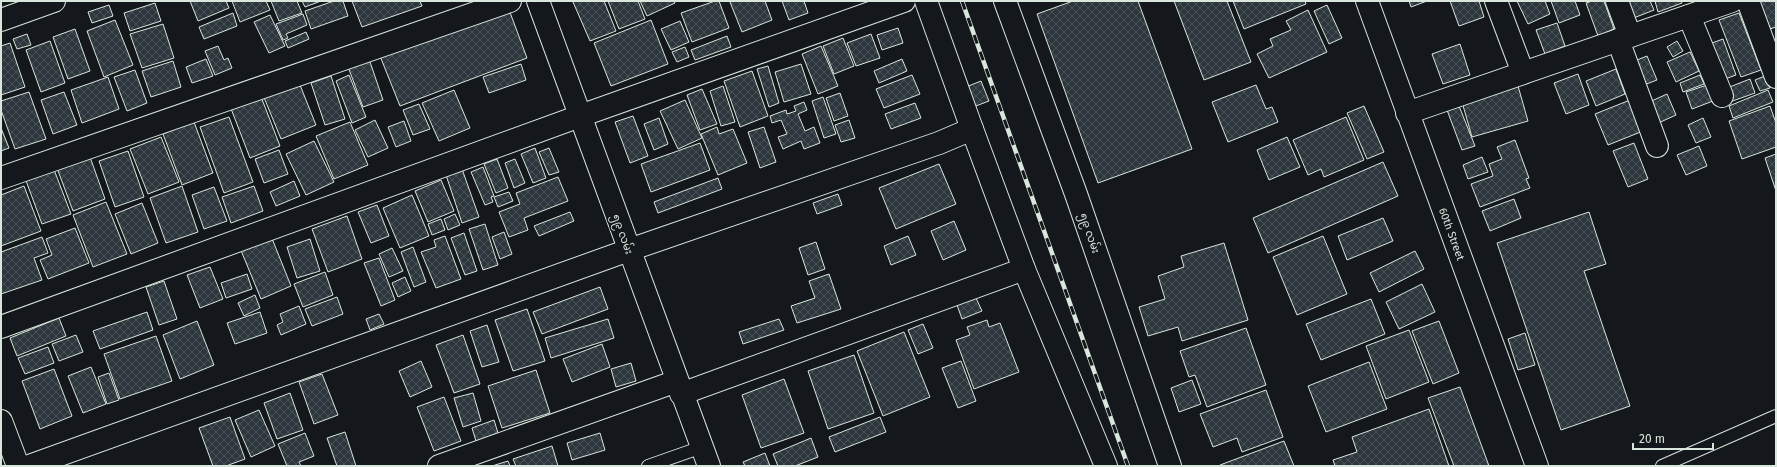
<svg xmlns="http://www.w3.org/2000/svg" width="1777" height="467" font-family="'Fira Sans','Noto Sans Myanmar',sans-serif">
	<defs>
		<pattern id="building-cross-hatch" width="8" height="8" patternUnits="userSpaceOnUse"><rect width="8" height="8" fill="#2c363c"/><path d="M0 0l8 8M0 8l8-8" fill="none" stroke="#4a5358"/></pattern>
	</defs>
	<rect width="100%" height="100%" fill="#14181c"/>
	<g fill="url(#building-cross-hatch)" stroke="#d8e6dc">
		<polygon points="190,1 226,1 229,8 198,21"/>
		<polygon points="232,1 266,1 270,10 240,22"/>
		<polygon points="271,1 297,1 302,13 279,21"/>
		<polygon points="302,1 321,1 305,7"/>
		<polygon points="334,1 343,1 348,16 311,29 305,11"/>
		<polygon points="352,1 420,1 422,6 362,27"/>
		<polygon points="575,1 604,1 616,31 590,41 573,2"/>
		<polygon points="608,1 638,1 645,19 619,29"/>
		<polygon points="640,1 674,1 675,3 647,16"/>
		<polygon points="715,1 719,1 729,28 692,42 681,13"/>
		<polygon points="733,1 765,1 772,20 742,32 730,2"/>
		<polygon points="782,1 804,1 808,13 789,20"/>
		<polygon points="1073,1 1138,1 1192,149 1098,183 1037,14"/>
		<polygon points="1174,1 1227,1 1251,62 1204,80"/>
		<polygon points="1233,1 1305,1 1306,4 1244,29"/>
		<polygon points="1409,1 1427,1 1411,7"/>
		<polygon points="1450,1 1479,1 1484,17 1459,26"/>
		<polygon points="1517,1 1545,1 1550,14 1528,24"/>
		<polygon points="1551,1 1575,1 1580,15 1559,23"/>
		<polygon points="1592,1 1604,1 1614,29 1598,36 1586,3"/>
		<polygon points="1624,1 1650,1 1654,10 1631,19"/>
		<polygon points="1655,1 1681,1 1682,3 1658,12"/>
		<polygon points="1756,1 1776,1 1776,27 1767,30"/>
		<polygon points="155,3 161,21 130,31 124,13"/>
		<polygon points="109,5 113,16 92,23 88,12"/>
		<polygon points="1327,5 1342,38 1329,44 1314,11"/>
		<polygon points="508,7 527,58 400,106 380,56"/>
		<polygon points="1308,10 1327,52 1269,78 1257,54 1273,46 1270,39 1291,30 1286,21"/>
		<polygon points="233,13 237,26 204,39 199,27"/>
		<polygon points="1739,13 1761,70 1741,77 1719,20"/>
		<polygon points="303,14 307,25 286,34 288,38 283,40 276,24"/>
		<polygon points="270,15 285,46 269,53 254,22"/>
		<polygon points="115,20 133,65 104,77 87,31"/>
		<polygon points="651,20 668,64 611,86 594,43"/>
		<polygon points="680,21 689,42 671,50 661,29"/>
		<polygon points="1557,23 1565,46 1545,54 1536,30"/>
		<polygon points="163,24 174,58 142,68 130,34"/>
		<polygon points="898,28 903,43 882,50 877,35"/>
		<polygon points="75,29 90,71 68,79 53,37"/>
		<polygon points="306,32 309,39 288,48 285,41"/>
		<polygon points="27,34 31,45 17,49 13,39"/>
		<polygon points="871,34 880,58 856,66 847,43"/>
		<polygon points="727,36 731,47 695,60 691,50"/>
		<polygon points="843,38 854,66 834,74 823,46"/>
		<polygon points="1723,39 1736,75 1725,79 1712,43"/>
		<polygon points="50,41 65,83 41,92 26,50"/>
		<polygon points="1677,41 1683,51 1673,57 1667,47"/>
		<polygon points="10,43 25,87 1,95 1,46"/>
		<polygon points="1460,44 1470,75 1443,84 1432,54"/>
		<polygon points="218,46 224,60 228,58 232,68 215,75 205,51"/>
		<polygon points="821,46 838,86 818,94 802,54"/>
		<polygon points="685,47 689,57 677,62 672,52"/>
		<polygon points="1690,52 1699,71 1676,82 1667,62"/>
		<polygon points="368,56 383,100 363,107 347,64"/>
		<polygon points="1647,56 1657,80 1641,86 1632,62"/>
		<polygon points="206,59 213,76 192,83 186,67"/>
		<polygon points="902,59 907,71 879,83 874,71"/>
		<polygon points="173,61 181,87 151,97 142,71"/>
		<polygon points="521,64 526,80 489,93 483,77"/>
		<polygon points="801,64 811,94 784,102 775,72"/>
		<polygon points="768,66 779,103 769,107 757,69"/>
		<polygon points="1616,69 1625,94 1596,106 1586,81"/>
		<polygon points="135,70 147,103 127,111 114,77"/>
		<polygon points="752,71 768,116 740,127 724,81"/>
		<polygon points="1578,74 1589,105 1566,114 1554,83"/>
		<polygon points="349,75 366,117 352,123 336,81"/>
		<polygon points="912,75 920,94 884,108 876,89"/>
		<polygon points="1700,75 1704,84 1683,92 1680,83"/>
		<polygon points="331,76 345,119 325,125 311,83"/>
		<polygon points="1765,76 1770,88 1760,91 1755,80"/>
		<polygon points="108,77 119,109 82,123 71,90"/>
		<polygon points="1750,79 1755,93 1727,103 1722,90"/>
		<polygon points="298,80 316,125 281,139 263,95"/>
		<polygon points="981,81 989,101 968,109 961,89"/>
		<polygon points="1256,85 1266,109 1272,107 1278,122 1228,142 1212,102"/>
		<polygon points="1707,85 1713,101 1692,109 1686,92"/>
		<polygon points="723,86 735,122 721,126 710,91"/>
		<polygon points="1518,86 1528,121 1472,137 1462,102"/>
		<polygon points="702,89 717,124 700,130 687,95"/>
		<polygon points="454,90 470,128 439,141 422,103"/>
		<polygon points="1768,90 1773,102 1733,118 1729,106"/>
		<polygon points="29,92 46,139 15,149 1,110 1,101"/>
		<polygon points="64,92 77,125 53,134 41,100"/>
		<polygon points="840,93 848,116 834,121 826,98"/>
		<polygon points="260,94 280,146 250,158 230,106"/>
		<polygon points="1667,94 1676,115 1654,125 1645,104"/>
		<polygon points="823,97 836,134 824,138 812,101"/>
		<polygon points="685,100 702,138 678,149 660,111"/>
		<polygon points="1630,100 1643,131 1608,145 1595,114"/>
		<polygon points="804,102 807,110 798,114 805,131 814,127 820,143 804,149 801,141 783,149 778,137 787,134 781,120 772,123 770,116 786,110 787,114 796,111 794,106"/>
		<polygon points="915,103 921,118 891,129 885,114"/>
		<polygon points="419,104 430,129 413,135 403,110"/>
		<polygon points="1364,106 1384,152 1367,159 1347,113"/>
		<polygon points="1459,106 1475,146 1462,150 1447,110"/>
		<polygon points="1770,106 1776,123 1776,147 1742,159 1729,121"/>
		<polygon points="633,116 648,156 630,163 615,122"/>
		<polygon points="229,117 253,182 224,193 200,127"/>
		<polygon points="1346,117 1364,160 1324,177 1321,169 1308,175 1293,140"/>
		<polygon points="659,118 668,144 654,150 644,124"/>
		<polygon points="1703,118 1711,137 1696,143 1688,125"/>
		<polygon points="375,120 388,148 368,157 355,130"/>
		<polygon points="849,120 855,138 841,142 835,125"/>
		<polygon points="404,121 411,141 396,147 388,127"/>
		<polygon points="194,122 213,173 182,185 163,134"/>
		<polygon points="350,122 368,165 334,179 316,136"/>
		<polygon points="717,127 719,134 733,129 747,163 718,175 701,134"/>
		<polygon points="764,127 776,162 760,168 748,132"/>
		<polygon points="1,128 9,148 1,151"/>
		<polygon points="161,137 179,182 148,194 130,149"/>
		<polygon points="1287,137 1300,167 1269,180 1257,150"/>
		<polygon points="1515,140 1529,178 1526,179 1530,188 1480,207 1471,184 1493,176 1489,164 1502,159 1497,147"/>
		<polygon points="314,141 334,182 306,195 286,154"/>
		<polygon points="700,143 710,170 651,192 641,164"/>
		<polygon points="1634,143 1648,179 1628,187 1613,151"/>
		<polygon points="1699,146 1707,166 1686,175 1677,155"/>
		<polygon points="535,148 546,178 533,183 521,154"/>
		<polygon points="549,148 559,172 549,175 539,152"/>
		<polygon points="279,150 288,174 264,183 255,159"/>
		<polygon points="128,151 144,197 115,207 99,161"/>
		<polygon points="1776,154 1776,191 1765,158"/>
		<polygon points="90,157 105,199 73,211 57,168"/>
		<polygon points="1482,157 1488,172 1468,179 1463,165"/>
		<polygon points="497,159 508,188 496,193 484,164"/>
		<polygon points="515,159 525,183 514,188 505,163"/>
		<polygon points="1383,162 1398,196 1268,253 1253,218"/>
		<polygon points="939,164 956,204 896,229 879,188"/>
		<polygon points="53,167 71,214 42,224 25,178"/>
		<polygon points="483,167 494,196 491,197 493,202 485,205 471,172"/>
		<polygon points="462,169 479,217 462,223 446,175"/>
		<polygon points="558,177 568,201 524,218 528,230 509,237 499,212 520,204 516,193"/>
		<polygon points="718,178 722,189 658,213 654,202"/>
		<polygon points="441,180 454,211 428,222 415,191"/>
		<polygon points="294,181 300,196 276,206 270,192"/>
		<polygon points="24,186 41,231 1,246 1,195"/>
		<polygon points="182,186 198,232 166,243 150,198"/>
		<polygon points="254,186 263,211 231,223 222,197"/>
		<polygon points="214,187 227,221 204,229 192,195"/>
		<polygon points="509,192 513,201 498,207 494,197"/>
		<polygon points="838,194 842,205 817,214 813,203"/>
		<polygon points="412,195 429,236 400,248 383,208"/>
		<polygon points="1514,199 1521,218 1490,231 1482,211"/>
		<polygon points="106,202 127,254 93,267 73,215"/>
		<polygon points="142,203 158,243 131,254 115,214"/>
		<polygon points="377,205 389,236 371,243 358,212"/>
		<polygon points="570,212 574,221 539,236 534,226"/>
		<polygon points="1589,212 1606,264 1584,271 1630,406 1561,430 1497,243"/>
		<polygon points="455,214 460,225 448,230 444,219"/>
		<polygon points="347,216 362,259 328,272 312,229"/>
		<polygon points="1383,218 1393,241 1347,260 1338,236"/>
		<polygon points="441,219 445,230 432,235 428,224"/>
		<polygon points="954,221 966,250 943,260 931,231"/>
		<polygon points="485,224 498,265 483,270 469,229"/>
		<polygon points="75,228 89,263 48,279 40,260 52,255 46,239"/>
		<polygon points="504,232 512,254 500,259 492,237"/>
		<polygon points="464,233 477,271 465,275 451,238"/>
		<polygon points="271,236 291,286 261,299 240,248"/>
		<polygon points="445,236 461,279 436,288 421,252 436,247 434,240"/>
		<polygon points="908,236 916,255 891,265 884,246"/>
		<polygon points="1323,236 1347,294 1297,315 1273,257"/>
		<polygon points="42,237 48,253 34,258 42,280 1,294 1,252"/>
		<polygon points="310,239 320,271 297,278 287,247"/>
		<polygon points="816,242 825,269 808,275 799,248"/>
		<polygon points="1224,243 1248,320 1182,341 1178,327 1148,336 1139,307 1165,299 1158,276 1184,267 1181,256"/>
		<polygon points="413,247 426,282 414,287 401,252"/>
		<polygon points="392,248 403,271 389,277 379,254"/>
		<polygon points="1415,251 1424,269 1379,292 1370,273"/>
		<polygon points="379,258 395,300 381,306 364,263"/>
		<polygon points="210,267 223,299 200,308 187,275"/>
		<polygon points="325,272 333,295 303,307 294,284"/>
		<polygon points="247,274 252,289 226,298 221,283"/>
		<polygon points="829,274 841,309 797,323 791,306 815,298 809,281"/>
		<polygon points="405,277 411,291 398,297 392,283"/>
		<polygon points="164,281 177,319 159,325 146,287"/>
		<polygon points="1422,284 1435,312 1399,329 1386,302"/>
		<polygon points="600,287 608,309 542,334 533,312"/>
		<polygon points="255,295 260,308 244,316 238,303"/>
		<polygon points="337,297 343,314 312,326 305,309"/>
		<polygon points="976,298 982,311 962,319 957,305"/>
		<polygon points="1371,299 1385,334 1321,360 1306,324"/>
		<polygon points="299,306 306,324 281,335 277,325 283,322 280,314"/>
		<polygon points="527,309 545,361 513,371 495,320"/>
		<polygon points="147,312 153,330 100,349 93,331"/>
		<polygon points="260,312 267,333 235,344 227,323"/>
		<polygon points="379,314 384,324 370,330 366,319"/>
		<polygon points="59,318 66,336 17,356 10,338"/>
		<polygon points="608,319 614,338 551,358 545,338"/>
		<polygon points="779,319 784,330 743,344 739,332"/>
		<polygon points="987,320 989,327 1000,323 1019,372 974,389 956,340 970,335 967,327"/>
		<polygon points="197,321 214,365 180,379 163,335"/>
		<polygon points="1439,321 1459,373 1433,384 1412,331"/>
		<polygon points="923,324 933,348 918,354 908,330"/>
		<polygon points="487,325 499,362 482,367 470,331"/>
		<polygon points="1246,328 1266,385 1207,407 1195,375 1189,377 1180,351"/>
		<polygon points="1409,330 1429,382 1386,399 1366,346"/>
		<polygon points="904,332 930,397 883,416 857,351"/>
		<polygon points="1525,333 1535,365 1518,370 1508,339"/>
		<polygon points="76,335 83,352 59,361 52,344"/>
		<polygon points="463,335 480,384 454,393 436,345"/>
		<polygon points="156,336 172,381 120,399 104,354"/>
		<polygon points="602,344 610,367 572,382 563,359"/>
		<polygon points="48,347 54,363 25,374 18,358"/>
		<polygon points="854,355 874,413 828,429 808,371"/>
		<polygon points="421,361 432,387 410,397 399,371"/>
		<polygon points="961,361 976,401 958,408 942,368"/>
		<polygon points="1369,362 1387,409 1326,432 1308,386"/>
		<polygon points="631,363 636,381 616,387 611,369"/>
		<polygon points="91,367 106,404 83,413 68,376"/>
		<polygon points="54,369 72,416 40,429 22,381"/>
		<polygon points="536,370 550,413 502,428 488,386"/>
		<polygon points="109,373 119,400 107,404 98,377"/>
		<polygon points="322,374 338,415 314,424 299,382"/>
		<polygon points="784,379 804,433 761,448 742,395"/>
		<polygon points="1192,380 1201,404 1179,412 1171,388"/>
		<polygon points="1460,387 1489,466 1454,466 1428,398"/>
		<polygon points="1266,390 1283,437 1242,452 1237,438 1213,447 1200,414"/>
		<polygon points="290,393 303,430 277,439 264,403"/>
		<polygon points="473,393 481,421 463,427 454,398"/>
		<polygon points="444,397 461,441 434,451 417,407"/>
		<polygon points="1429,409 1449,466 1335,466 1333,460 1357,452 1352,437"/>
		<polygon points="259,410 275,446 251,457 235,420"/>
		<polygon points="230,417 245,459 226,466 213,466 199,428"/>
		<polygon points="880,417 886,432 835,452 829,437"/>
		<polygon points="494,420 498,433 476,441 472,428"/>
		<polygon points="345,432 356,466 337,466 327,438"/>
		<polygon points="305,433 314,456 299,462 301,466 287,466 278,444"/>
		<polygon points="600,433 605,450 572,460 567,443"/>
		<polygon points="811,438 818,457 795,466 778,466 773,454"/>
		<polygon points="1284,441 1294,466 1220,466 1220,465"/>
		<polygon points="552,446 558,466 516,466 513,459"/>
		<polygon points="765,453 770,466 745,466 743,462"/>
		<polygon points="508,461 510,466 492,466"/>
	</g>
	<g fill="none" stroke-linecap="round" stroke-linejoin="round">
		<defs>
			<g id="service">
				<polyline points="648,466 702,447"/>
				<polyline points="1662,466 1776,416"/>
			</g>
			<g id="minor">
				<polyline points="538,1 709,466"/>
				<polyline points="926,1 972,129 1024,269 1106,466"/>
				<polyline points="1005,1 1076,194 1170,466"/>
				<polyline points="1367,1 1537,466"/>
				<polyline points="1496,1 1523,73"/>
				<polyline points="1617,1 1630,36"/>
				<polyline points="1748,1 1776,77"/>
				<polyline points="1689,16 1722,96"/>
				<polyline points="1,20 54,1"/>
				<polyline points="1618,40 1657,146"/>
				<polyline points="1407,113 1732,1"/>
				<polyline points="1,178 510,1"/>
				<polyline points="1,327 580,116 904,1"/>
				<polyline points="681,394 1024,269"/>
				<polyline points="29,466 629,250 939,143 972,129"/>
				<polyline points="439,466 677,381"/>
			</g>
			<polyline id="tertiary" points="1,421 18,466"/>
		</defs>
		<use href="#service" stroke="#d8e6dc" stroke-width="14"/>
		<use href="#minor" stroke="#d8e6dc" stroke-width="24"/>
		<use href="#tertiary" stroke="#d8e6dc" stroke-width="24"/>
		<use href="#service" stroke="#14181c" stroke-width="12"/>
		<use href="#minor" stroke="#14181c" stroke-width="22"/>
		<use href="#tertiary" stroke="#14181c" stroke-width="22"/>
		<defs>
			<polyline id="rail" points="962,1 1128,466"/>
		</defs>
		<use href="#rail" stroke="#d8e6dc" stroke-width="4.5"/>
		<use href="#rail" stroke="#14181c" stroke-width="3" stroke-dasharray="9" stroke-linecap="butt"/>
	</g>
	<g text-anchor="middle" stroke-width="3" stroke-linejoin="round" paint-order="stroke">
		<g font-size="11" fill="#d8e6dc" stroke="#14181c">
			<text transform="translate(1090 233) rotate(71)" y="4">၅၉ လမ်း</text>
			<text transform="translate(623 234) rotate(70)" y="4">၅၉ လမ်း</text>
			<text transform="translate(1452 234) rotate(70)" y="4">60th Street</text>
		</g>
	</g>
	<rect width="1777" height="467" fill="none" stroke="#d8e6dc" stroke-width="4"/>
	<path d="M1633 443v6h80v-6" fill="none" stroke="#d8e6dc" stroke-width="2"/>
	<text x="1639" y="443" font-size="12" fill="#d8e6dc" stroke="#14181c" stroke-width="3" paint-order="stroke">20 m</text>
</svg>
